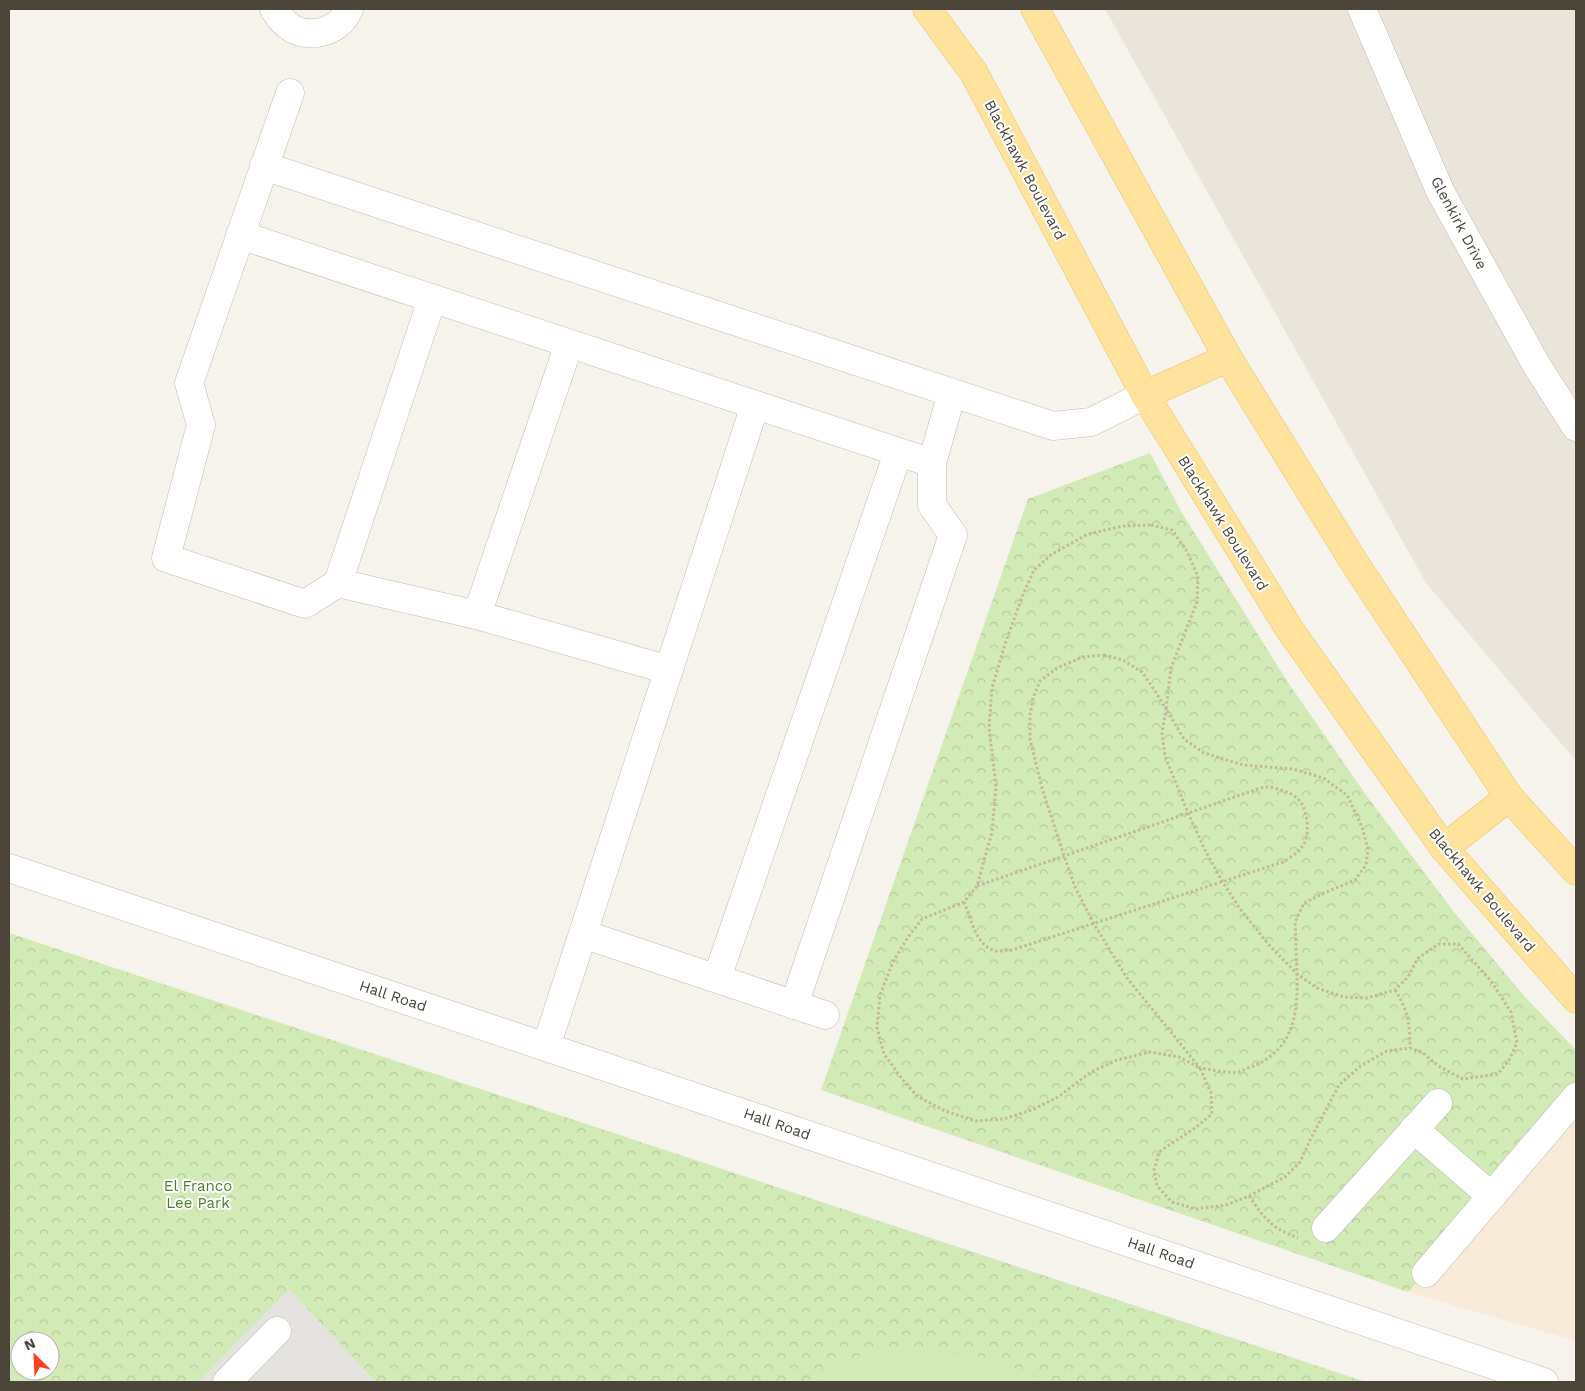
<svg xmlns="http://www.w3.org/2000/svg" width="1585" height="1391" font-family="'Work Sans',sans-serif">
	<defs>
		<pattern id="park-crowns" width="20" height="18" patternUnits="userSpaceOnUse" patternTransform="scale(1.25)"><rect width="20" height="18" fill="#d2eab5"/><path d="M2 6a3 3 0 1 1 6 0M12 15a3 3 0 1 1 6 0" fill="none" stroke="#b6ca9c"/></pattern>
	</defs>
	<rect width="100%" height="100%" fill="#f6f3ec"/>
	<polygon fill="#eae5da" points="1105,9 1576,9 1576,761 1426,583"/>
	<polygon fill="#f7ead8" points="1576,1097 1576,1341 1408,1292 1426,1273"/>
	<g fill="url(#park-crowns)" fill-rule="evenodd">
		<polygon points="1150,453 1182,513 1287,681 1366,795 1454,912 1525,997 1576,1050 1576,1097 1426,1273 1408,1292 821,1090 1028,499"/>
		<path d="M9,933L1366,1382H9ZM20,1341H50V1371H20Z"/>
	</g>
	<polygon fill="#d2eab5" points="923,1349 991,1358 1046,1382 804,1382 865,1354"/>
	<polygon fill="#e5e3e0" points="289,1289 366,1371 375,1382 198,1382"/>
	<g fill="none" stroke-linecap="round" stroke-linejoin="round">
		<defs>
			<g id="minor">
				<path d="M274,9C279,17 284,24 293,29C313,39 340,31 349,9"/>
				<polyline points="1362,9 1440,191 1537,366 1576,427"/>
				<polyline points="290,93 189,383 201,425 166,558 305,604 338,583 477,615 669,670"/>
				<polyline points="264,166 1053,426 1091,422 1145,395"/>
				<polyline points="240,235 932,463"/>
				<polyline points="338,583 432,299"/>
				<polyline points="477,615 569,344"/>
				<polyline points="9,868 546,1047 1544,1382"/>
				<polyline points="583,934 825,1015"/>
				<polyline points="717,978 898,453"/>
				<polyline points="794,1005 953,535 932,505 932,463 952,393"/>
				<polyline points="546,1047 755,405"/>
				<polyline points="1414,1129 1491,1196"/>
				<polyline points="1326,1228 1438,1103"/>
				<polyline points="1426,1273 1576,1097"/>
				<polyline points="227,1382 277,1331"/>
			</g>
			<g id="major">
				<polyline points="927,9 974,73 1145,395 1290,630 1444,848 1576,999"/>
				<polyline points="1035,9 1228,358 1352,559 1509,797 1576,871"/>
				<polyline points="1145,395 1228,358"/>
				<polyline points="1444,848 1509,797"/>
			</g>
		</defs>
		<use href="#minor" stroke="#c2bbae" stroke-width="29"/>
		<use href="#major" stroke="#e6c16a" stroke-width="29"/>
		<g stroke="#c4b79f" stroke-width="3" stroke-dasharray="2.5 2.5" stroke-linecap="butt">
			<polygon points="1151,525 1172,530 1186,550 1198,576 1197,602 1171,668 1166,709 1184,739 1204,753 1243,765 1293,769 1323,778 1347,795 1362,827 1368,849 1366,865 1355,880 1324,893 1304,903 1295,922 1297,974 1317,988 1344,997 1367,998 1395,990 1408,977 1418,958 1439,944 1458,944 1491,981 1511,1012 1517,1043 1509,1060 1498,1074 1463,1079 1440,1067 1423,1053 1410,1048 1387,1051 1362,1065 1339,1085 1311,1138 1300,1162 1285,1177 1249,1196 1226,1205 1196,1209 1172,1202 1157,1186 1154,1170 1159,1152 1195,1128 1212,1114 1211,1093 1200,1068 1179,1057 1150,1052 1117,1060 1091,1072 1058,1097 1034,1109 1004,1119 976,1121 945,1111 917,1096 902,1079 884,1054 877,1028 880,995 893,962 908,937 922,919 964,902 977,886 992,832 996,786 989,728 992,688 1005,644 1022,597 1034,570 1052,554 1088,534 1123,526"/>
			<path d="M1104,655L1123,660L1142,672L1157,694L1166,709L1162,733L1165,756L1188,813L1205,850L1222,881L1240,909L1270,946L1297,974C1298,1014 1294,1048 1254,1066C1249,1067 1244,1070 1239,1072C1230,1074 1210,1069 1200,1068L1127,978L1094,924L1075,887L1064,856L1042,788L1030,739V715L1033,698L1040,681L1057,668L1083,657Z"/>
			<path d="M964,902C971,918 976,947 996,951C1001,951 1007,950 1012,950L1283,862C1291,857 1301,851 1305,842C1310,829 1307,807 1297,798C1290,792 1277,788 1268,787C1262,787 1255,790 1249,792L977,886"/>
			<path d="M1395,990C1408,1010 1410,1024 1410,1048"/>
			<path d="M1249,1196C1265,1219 1271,1228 1298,1238"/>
		</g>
		<use href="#minor" stroke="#fff" stroke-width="28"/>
		<use href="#major" stroke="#ffe39c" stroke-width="28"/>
	</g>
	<g text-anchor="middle" stroke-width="4" stroke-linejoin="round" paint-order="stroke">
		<g font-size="15" fill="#4b4439" stroke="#fff">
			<text transform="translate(1025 170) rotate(62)" y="5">Blackhawk Boulevard</text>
			<text transform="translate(1459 223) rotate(62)" y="5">Glenkirk Drive</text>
			<text transform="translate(1223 523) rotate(58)" y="5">Blackhawk Boulevard</text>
			<text transform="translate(1482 890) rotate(50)" y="5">Blackhawk Boulevard</text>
			<text transform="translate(393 996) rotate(18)" y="5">Hall Road</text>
			<text transform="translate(777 1124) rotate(19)" y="5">Hall Road</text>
			<text transform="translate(1161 1253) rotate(19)" y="5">Hall Road</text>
		</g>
		<g font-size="15" fill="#4a7f2a" stroke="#fff">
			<text x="198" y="1191">El Franco<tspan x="198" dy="17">Lee Park</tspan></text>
		</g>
	</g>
	<rect width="1585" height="1391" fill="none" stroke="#4b4439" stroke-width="20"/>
	<g transform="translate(35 1356) rotate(336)"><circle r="24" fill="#ffffff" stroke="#b7b4b0"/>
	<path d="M0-4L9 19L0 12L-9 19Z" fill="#fc3f1d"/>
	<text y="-8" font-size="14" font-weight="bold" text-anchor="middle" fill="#4b4439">N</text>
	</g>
</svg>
